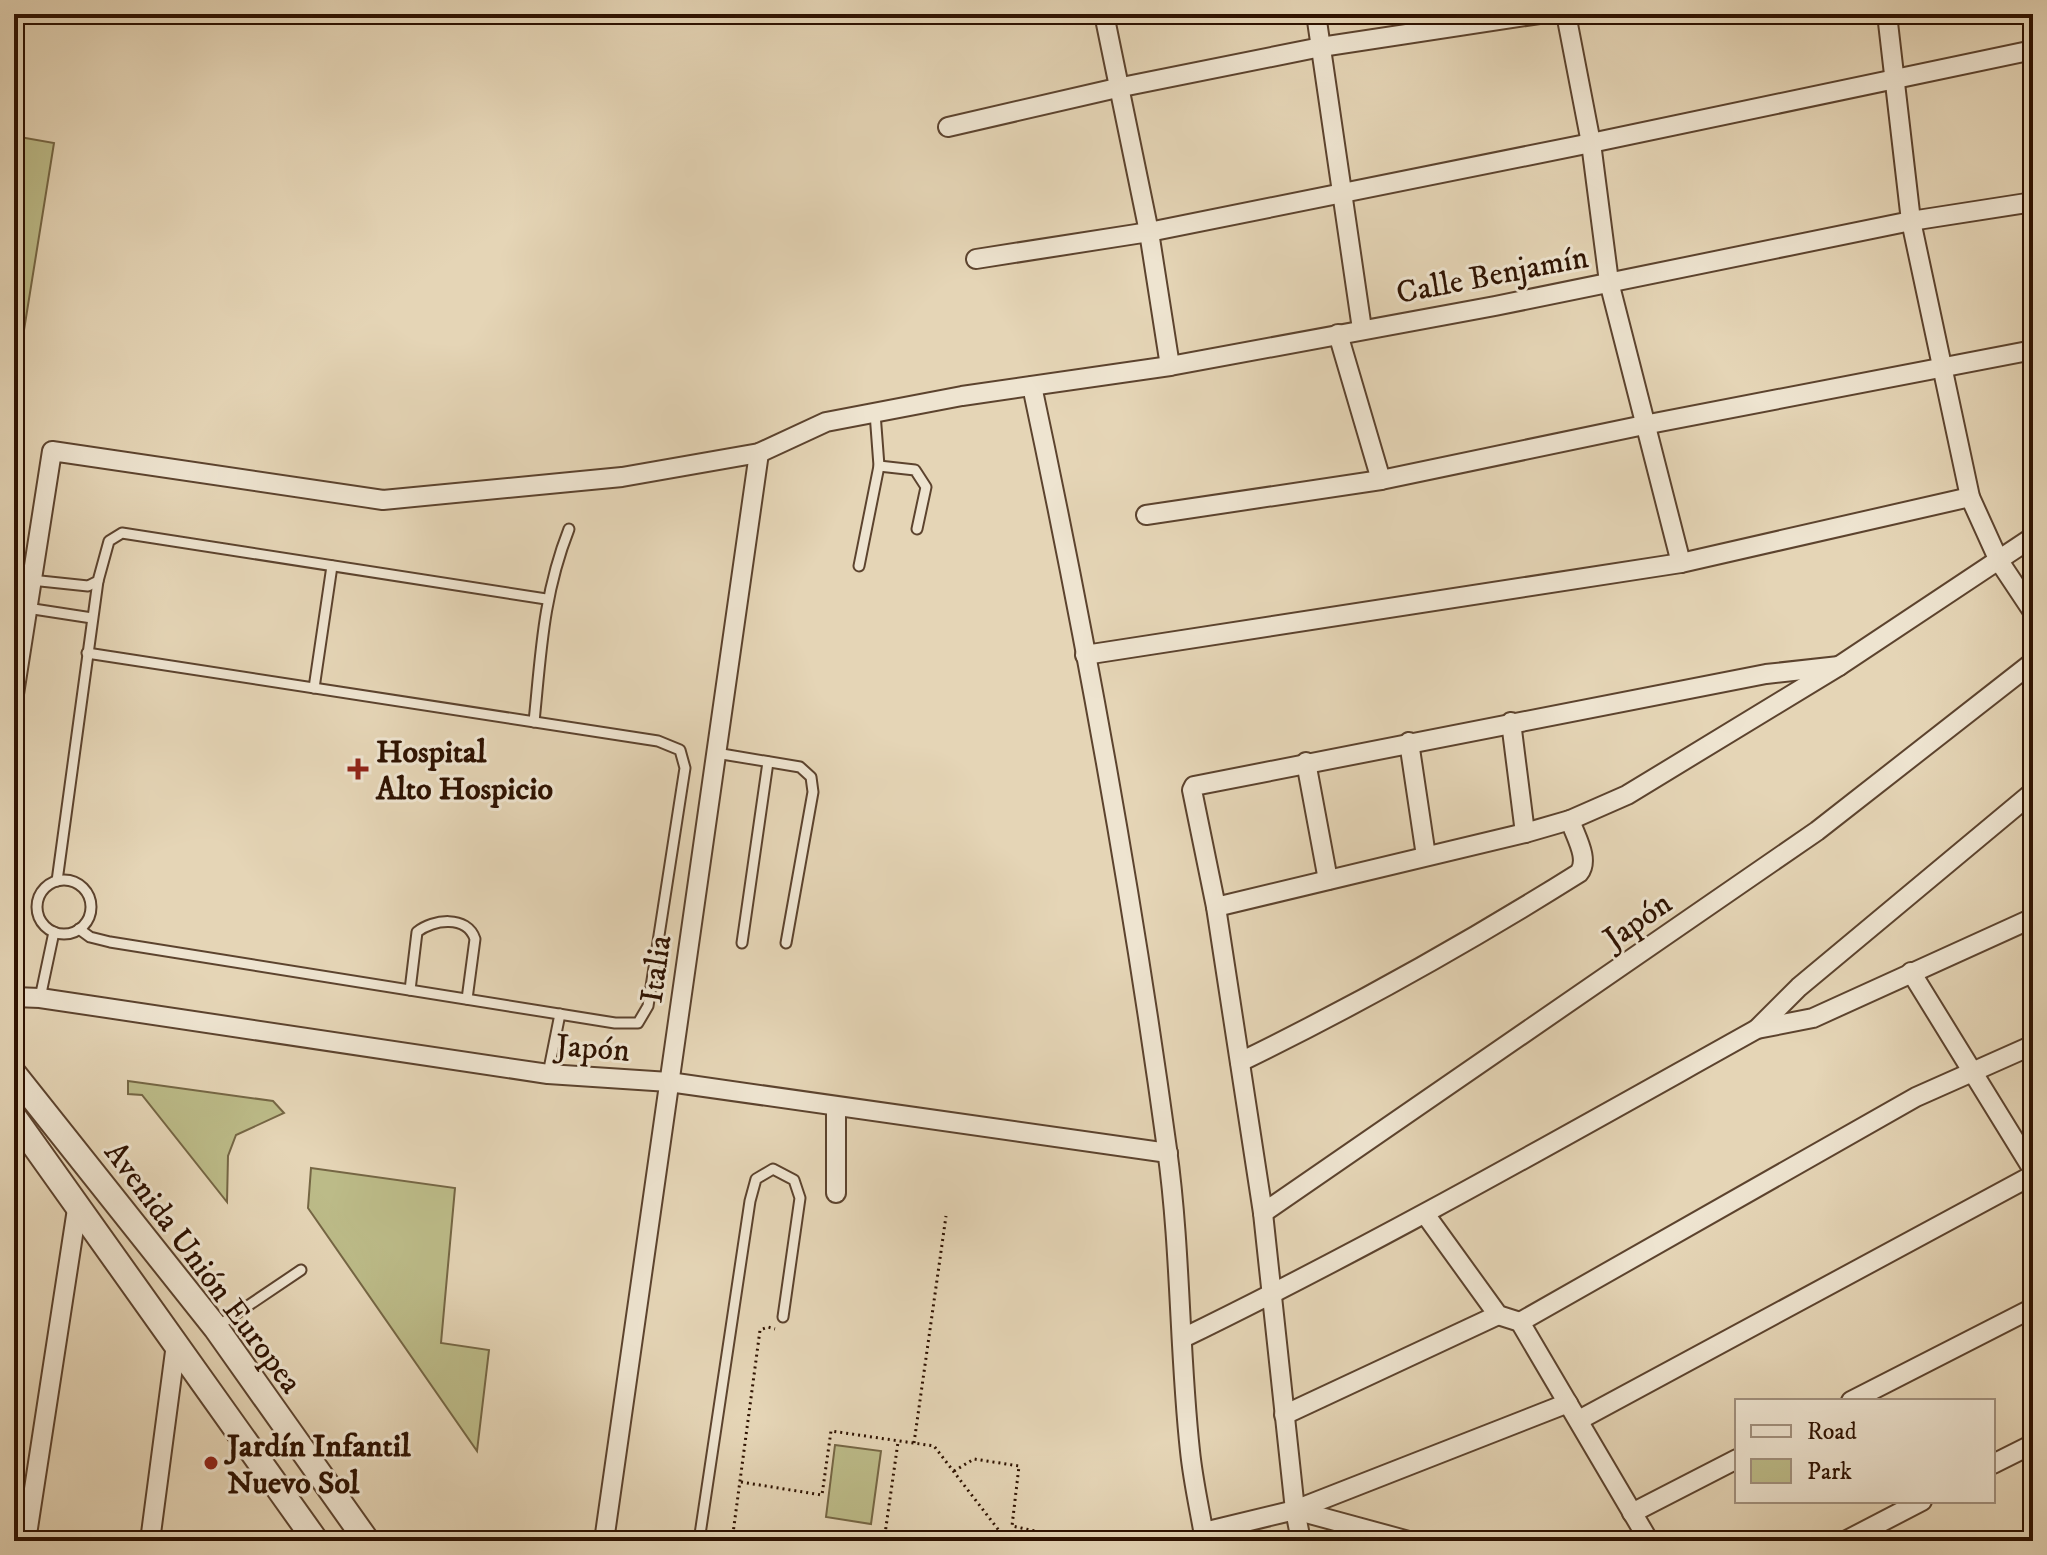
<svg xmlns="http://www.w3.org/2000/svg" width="2047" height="1555" font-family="'IM FELL DW Pica',serif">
	<rect width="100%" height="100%" fill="#e5d5b6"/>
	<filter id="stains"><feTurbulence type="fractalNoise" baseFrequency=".0025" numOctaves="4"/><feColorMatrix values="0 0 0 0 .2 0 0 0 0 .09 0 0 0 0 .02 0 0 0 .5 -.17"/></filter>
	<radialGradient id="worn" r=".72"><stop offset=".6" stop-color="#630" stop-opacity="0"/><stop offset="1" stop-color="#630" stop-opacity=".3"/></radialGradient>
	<g fill="#bcbb88" stroke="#756644" stroke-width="2">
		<polygon points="14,136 54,143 16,380 14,380"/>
		<polygon points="128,1081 273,1101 284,1113 236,1135 228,1156 227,1202 142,1095 128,1094"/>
		<polygon points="311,1168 455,1188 441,1343 489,1350 477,1451 308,1208"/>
		<polygon points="835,1445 881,1451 871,1524 826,1517"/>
	</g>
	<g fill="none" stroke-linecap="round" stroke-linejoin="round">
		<defs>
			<g id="service">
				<polyline points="879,466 915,470 926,487 917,529"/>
				<polyline points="859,566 879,466 875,413"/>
				<polyline points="31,580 88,586 98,581 109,541 122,533 546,599"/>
				<polyline points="27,608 92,618"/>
				<polyline points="314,688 332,566"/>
				<path d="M534,722C541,653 543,595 569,529"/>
				<polyline points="716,753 800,767 811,777 813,792 786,943"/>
				<circle cx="64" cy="907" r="27"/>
				<polyline points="57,881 98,581"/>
				<polyline points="79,929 90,937 110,942 615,1023 638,1023 648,1006 685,768 680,750 658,741 87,653"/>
				<polyline points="742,943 768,762"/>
				<path d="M410,990L417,932C433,919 467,915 475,939L467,999"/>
				<polyline points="40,998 54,932"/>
				<polyline points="548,1074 560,1014"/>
				<polyline points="218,1326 301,1270"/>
				<polyline points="699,1541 750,1201 756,1179 773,1169 794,1180 800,1198 783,1317"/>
			</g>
			<g id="minor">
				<polyline points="1104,14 1149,232 1170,366"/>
				<polyline points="1316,14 1362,329"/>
				<polyline points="1566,14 1591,143 1609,282 1681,563"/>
				<polyline points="1887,14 1911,221 1970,497 1999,561 2033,612"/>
				<polyline points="948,127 1117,88 1321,47 1539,14"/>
				<polyline points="976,259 1149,232 1591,143 2033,50"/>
				<polyline points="1338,334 1381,480"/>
				<path d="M1032,386C1086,639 1132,893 1167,1149C1181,1249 1179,1351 1190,1451C1193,1481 1200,1511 1205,1541"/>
				<polyline points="1146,515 1381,480 1644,425 2033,350"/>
				<polyline points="1085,655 1681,563 1970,497"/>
				<polyline points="14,694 52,451 383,500 622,477 759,453 826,422 962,396 1170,366 1495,306 1911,221 2033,202"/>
				<polyline points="1511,722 1525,833"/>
				<polyline points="1409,742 1426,856"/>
				<polyline points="1306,762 1328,880"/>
				<polyline points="1216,907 1525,833 1570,820 1627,795 1839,666 2033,537"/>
				<polyline points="1911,972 2033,1170"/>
				<polyline points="14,997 40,998 548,1074 669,1082 1168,1153"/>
				<polyline points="1757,1029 1799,987 2033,792"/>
				<path d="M1240,1062C1357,1005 1469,942 1579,873C1590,859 1575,836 1570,820"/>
				<polyline points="836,1193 836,1107"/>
				<polyline points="1263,1213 1817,831 2033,662"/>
				<polyline points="1425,1214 1498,1315 1520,1322 1649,1541"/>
				<polyline points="1520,1322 1916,1097 2033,1045"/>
				<path d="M1183,1338C1378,1243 1567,1135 1757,1029L1813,1018L2033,918"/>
				<polyline points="1851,1401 2033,1308"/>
				<polyline points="1284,1415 1498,1315"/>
				<polyline points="1579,1420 2033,1175"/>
				<polyline points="1993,1464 2033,1444"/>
				<polyline points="1295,1510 1409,1541"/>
				<polyline points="1632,1513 1737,1459"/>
				<polyline points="1204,1532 1295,1510 1568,1403"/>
				<polyline points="26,1541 77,1209"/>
				<polyline points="150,1541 176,1344"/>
				<polyline points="604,1541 759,453"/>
				<polyline points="1301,1541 1295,1510 1263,1213 1216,907 1192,790 1194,786 1766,674 1839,666"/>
				<polyline points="1845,1541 1922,1501"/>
			</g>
			<g id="tertiary">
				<polyline points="14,1074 216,1328 367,1541"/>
				<polyline points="14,1117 316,1541"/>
			</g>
		</defs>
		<use href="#service" stroke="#5c432e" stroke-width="13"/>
		<use href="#minor" stroke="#5c432e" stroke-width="22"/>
		<use href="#tertiary" stroke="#5c432e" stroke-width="28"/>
		<g stroke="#2e1201" stroke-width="3" stroke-dasharray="2 4" stroke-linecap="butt">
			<polyline points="914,1443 946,1216"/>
			<polyline points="954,1471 974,1459 1019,1466 1012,1526 1035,1531 1034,1541"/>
			<polyline points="741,1482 822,1495 831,1431 934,1446 1007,1541"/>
			<polyline points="732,1541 760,1330 768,1327 775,1329"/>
			<polyline points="884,1541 898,1442"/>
		</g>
		<use href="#service" stroke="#eee4d0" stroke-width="9"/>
		<use href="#minor" stroke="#eee4d0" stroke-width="18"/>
		<use href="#tertiary" stroke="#eee4d0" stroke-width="24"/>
	</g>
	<g fill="#8f2418" stroke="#eee4d0" stroke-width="3">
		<path d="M354 757h8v8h8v8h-8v8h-8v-8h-8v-8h8z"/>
		<circle cx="211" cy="1463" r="8"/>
	</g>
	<g text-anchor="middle" stroke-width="6" stroke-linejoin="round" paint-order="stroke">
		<g font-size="32" fill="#2e1201" stroke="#eee4d0">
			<text transform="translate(1492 274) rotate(-11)" y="11">Calle Benjamín</text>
			<text transform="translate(1637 920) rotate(-35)" y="11">Japón</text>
			<text transform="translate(655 969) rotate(-82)" y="11">Italia</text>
			<text transform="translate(593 1047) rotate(4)" y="11">Japón</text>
			<text transform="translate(204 1267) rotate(53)" y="11">Avenida Unión Europea</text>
		</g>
		<g font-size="32" font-weight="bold" fill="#2e1201" stroke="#eee4d0" text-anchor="start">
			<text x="376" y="762">Hospital<tspan x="376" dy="37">Alto Hospicio</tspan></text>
			<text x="227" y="1456">Jardín Infantil<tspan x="227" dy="37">Nuevo Sol</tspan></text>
		</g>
	</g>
	<rect width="2047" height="1555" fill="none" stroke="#e5d5b6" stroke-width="48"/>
	<rect x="16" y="16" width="2015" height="1523" fill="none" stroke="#2e1201" stroke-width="4"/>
	<rect x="24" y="24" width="1999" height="1507" fill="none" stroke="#2e1201" stroke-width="2"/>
	<rect x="1735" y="1399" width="260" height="104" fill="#eee4d0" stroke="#a1907d" stroke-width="2"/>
	<rect x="1751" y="1425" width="40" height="12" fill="#eee4d0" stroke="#a1907d" stroke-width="2"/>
	<text x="1807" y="1439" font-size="24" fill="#2e1201">Road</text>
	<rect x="1751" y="1459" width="40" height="24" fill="#bcbb88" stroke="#a1907d" stroke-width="2"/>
	<text x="1807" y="1479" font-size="24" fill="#2e1201">Park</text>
	<rect width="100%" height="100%" filter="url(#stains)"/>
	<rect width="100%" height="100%" fill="url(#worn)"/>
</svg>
